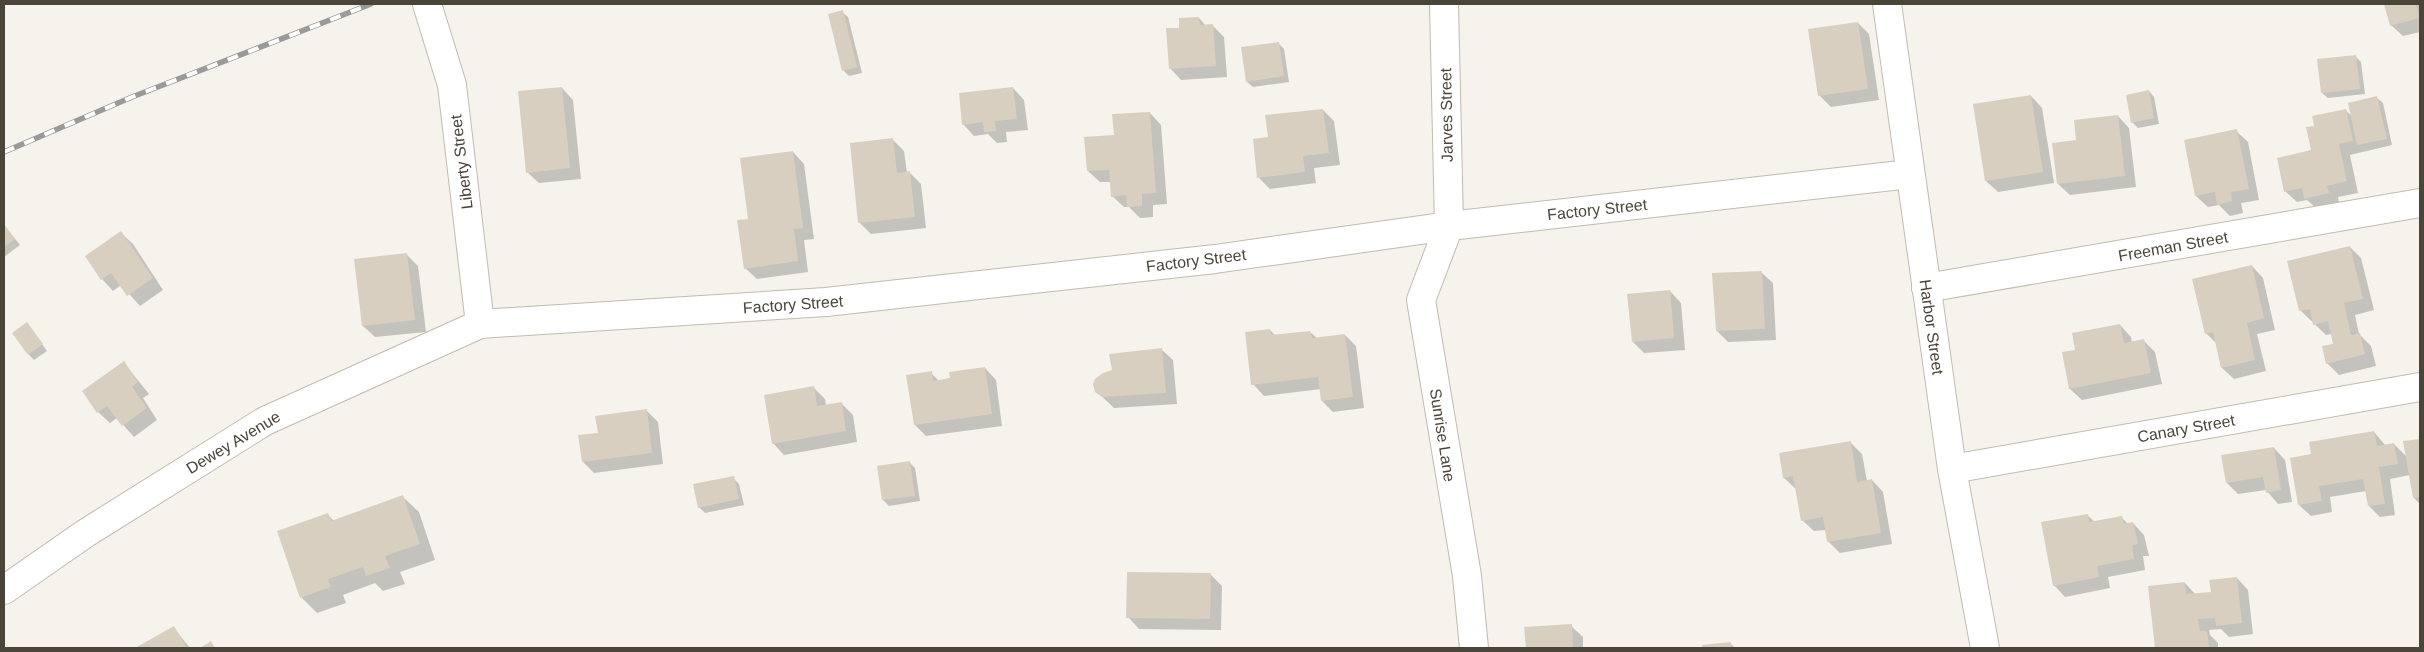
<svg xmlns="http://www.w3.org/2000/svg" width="2424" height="652" font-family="Helvetica,sans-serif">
	<rect width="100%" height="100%" fill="#f6f3ec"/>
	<g fill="#0003">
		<polygon points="2386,4 2420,4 2420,32 2403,36 2391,25"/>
		<polygon points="842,12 848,17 862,73 849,76 844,71"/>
		<polygon points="1199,18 1206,26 1212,25 1224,37 1227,77 1181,80 1170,68 1181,29"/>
		<polygon points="1858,23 1869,34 1879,100 1831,107 1820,96 1810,30"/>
		<polygon points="1278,43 1284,49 1289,82 1253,87 1247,82"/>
		<polygon points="2355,56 2361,62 2365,94 2328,98 2322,93"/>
		<polygon points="562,88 573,100 581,179 539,183 527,172"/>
		<polygon points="1013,88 1024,100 1028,130 1006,132 1007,142 997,143 988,134 974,136 963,124"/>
		<polygon points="2149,91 2154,97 2159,124 2138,128 2132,122"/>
		<polygon points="2031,96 2042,108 2054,183 1998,192 1986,181"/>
		<polygon points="2377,98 2383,103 2392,145 2350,155 2358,193 2338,197 2339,204 2317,209 2307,200 2297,202 2285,191 2313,151 2316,127 2345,110 2353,117"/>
		<polygon points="1323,110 1334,121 1340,165 1314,168 1316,183 1270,189 1259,178 1269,138"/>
		<polygon points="1150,113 1161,125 1167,204 1153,205 1153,217 1140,218 1129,207 1124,207 1112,196 1111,182 1100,182 1088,171 1115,136"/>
		<polygon points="2118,116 2129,128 2136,187 2070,195 2058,184"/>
		<polygon points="2236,131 2248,142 2259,200 2241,203 2243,213 2230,216 2219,205 2208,207 2196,196"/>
		<polygon points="893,140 904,151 907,173 910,173 921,184 926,228 871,234 860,223"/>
		<polygon points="793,152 804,164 814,239 804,240 808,272 757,279 745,268 750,220"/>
		<polygon points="4,225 20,245 4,257"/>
		<polygon points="121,233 133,244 163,290 140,306 121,285 113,291 102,279 86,257"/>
		<polygon points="2350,247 2361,258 2374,310 2355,315 2359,334 2371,346 2376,366 2339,375 2327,363 2334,344 2332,334 2326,335 2300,310"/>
		<polygon points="406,254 418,266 426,332 375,337 363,326"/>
		<polygon points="2252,266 2263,278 2275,330 2257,334 2266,371 2234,379 2222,368 2217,344 2206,333"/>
		<polygon points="1761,272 1773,283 1776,340 1728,342 1717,331"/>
		<polygon points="1670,291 1681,303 1685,350 1644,353 1633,342"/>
		<polygon points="2120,325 2131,337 2132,343 2144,341 2155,352 2162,384 2082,400 2070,389 2077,351"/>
		<polygon points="32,330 47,351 34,360 29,355"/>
		<polygon points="1270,330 1276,336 1310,332 1317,338 1345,335 1356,346 1364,408 1333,412 1322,401 1321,389 1264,396 1253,384"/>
		<polygon points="1161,349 1173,360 1177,404 1114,408 1096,391 1095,384 1099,376"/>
		<polygon points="124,363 149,394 143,398 157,420 134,437 117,418 110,423 98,412"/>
		<polygon points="985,368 996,380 1002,426 926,436 915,425 931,373 939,381"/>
		<polygon points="814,388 825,399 826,406 841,403 853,415 857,442 784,455 773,443"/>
		<polygon points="646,410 658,422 663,464 594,473 583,462"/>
		<polygon points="2374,432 2386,446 2394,444 2408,458 2405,442 2420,440 2420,504 2414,498 2410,475 2390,479 2395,515 2380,517 2369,506 2366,491 2330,497 2332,512 2311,516 2299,505 2312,455"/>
		<polygon points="1851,443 1862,454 1867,481 1872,480 1883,492 1892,544 1840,553 1828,541 1826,530 1814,531 1802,520 1796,489 1784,478 1780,454"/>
		<polygon points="2274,448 2285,460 2292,502 2278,504 2266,490 2238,494 2227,483"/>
		<polygon points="909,462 915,468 920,501 889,506 883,500"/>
		<polygon points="733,478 739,484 744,505 705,513 699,507"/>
		<polygon points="403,497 419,512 435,560 400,572 405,584 383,591 375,583 343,595 346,603 317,613 301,597 328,515 334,521"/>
		<polygon points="2087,515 2095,522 2122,518 2128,524 2133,523 2144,535 2149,556 2143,556 2145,570 2108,577 2110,588 2065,597 2054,585"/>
		<polygon points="1210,574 1222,586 1221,630 1139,629 1128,617"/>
		<polygon points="2237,578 2248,590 2253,634 2229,637 2221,629 2209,630 2210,635 2218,643 2218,648 2157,648 2150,587 2185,583 2196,595 2212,593"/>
		<polygon points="1571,626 1583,637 1583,648 1527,648 1526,628"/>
		<polygon points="173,627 190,648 138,648"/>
		<polygon points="1730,643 1735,648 1703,648 1703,646"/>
	</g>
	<g fill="#d8cfc1">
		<polygon points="2384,4 2416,4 2419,18 2390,26"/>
		<polygon points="843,10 857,67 842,71 828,14"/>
		<polygon points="1199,17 1200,25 1213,24 1216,66 1169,69 1166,28 1179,28 1179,18"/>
		<polygon points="1858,22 1868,89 1818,96 1808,29"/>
		<polygon points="1279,42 1284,76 1246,82 1241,47"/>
		<polygon points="2356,55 2360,89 2321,93 2317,59"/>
		<polygon points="562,87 570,168 526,173 518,91"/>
		<polygon points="1013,87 1017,119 995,121 996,131 984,132 983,122 962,125 959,93"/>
		<polygon points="2149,90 2154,118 2131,123 2126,95"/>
		<polygon points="2031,95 2043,172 1985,181 1973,104"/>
		<polygon points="2377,96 2387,139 2357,145 2348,103"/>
		<polygon points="1323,109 1329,153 1303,156 1305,172 1257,178 1253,139 1268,137 1265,115"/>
		<polygon points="2346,109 2353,141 2339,144 2347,181 2327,186 2329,193 2304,199 2302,188 2284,192 2277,158 2311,150 2306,127 2314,126 2312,116"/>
		<polygon points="1150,112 1156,193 1142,194 1142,206 1127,207 1126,195 1111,197 1109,170 1087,171 1084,137 1114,135 1112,114"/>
		<polygon points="2118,115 2125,176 2057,184 2052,143 2076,140 2074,120"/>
		<polygon points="2237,129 2249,189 2231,192 2232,201 2217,205 2215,192 2195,196 2184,140"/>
		<polygon points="893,138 897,173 910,171 915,217 858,223 850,143"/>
		<polygon points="793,151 803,228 794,229 798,261 744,269 737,220 748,219 740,158"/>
		<polygon points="4,224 15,239 4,247"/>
		<polygon points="121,231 153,278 127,296 111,273 101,280 85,256"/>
		<polygon points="2350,246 2363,299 2344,303 2351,335 2360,333 2365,354 2326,364 2322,346 2333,344 2328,321 2313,325 2310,309 2299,311 2287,261"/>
		<polygon points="407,253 415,320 362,326 354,259"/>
		<polygon points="2252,265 2264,318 2247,323 2255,360 2221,368 2213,332 2205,334 2192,279"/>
		<polygon points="1762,271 1765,329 1716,331 1712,273"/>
		<polygon points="1670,290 1674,338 1632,342 1627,294"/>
		<polygon points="27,322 43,344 28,355 12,333"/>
		<polygon points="2120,324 2124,343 2144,339 2151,373 2069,389 2062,352 2075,350 2072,333"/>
		<polygon points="1270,329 1271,335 1310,331 1312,338 1345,334 1353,397 1321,401 1318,377 1251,385 1245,332"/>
		<polygon points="1162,348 1166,393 1102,397 1095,392 1093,384 1095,379 1103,373 1112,370 1109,354"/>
		<polygon points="124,361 138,382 132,387 147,408 122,426 107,406 97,413 82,391"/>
		<polygon points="985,367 992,414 914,425 906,375 932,371 933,381 950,378 949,372"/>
		<polygon points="814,386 817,406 842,402 846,431 772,444 764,395"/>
		<polygon points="647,409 652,453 582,462 578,435 598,433 595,416"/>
		<polygon points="2374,431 2377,446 2394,443 2398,464 2379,467 2385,504 2368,506 2363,479 2319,486 2322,501 2298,505 2290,458 2311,454 2309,442"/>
		<polygon points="2420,439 2420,497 2413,498 2403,441"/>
		<polygon points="1851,441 1857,482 1872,479 1881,533 1827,542 1823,517 1801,521 1793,476 1783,478 1779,453"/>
		<polygon points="2274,447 2281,490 2266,493 2263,477 2226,483 2221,455"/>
		<polygon points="910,461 915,496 882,500 877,466"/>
		<polygon points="734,476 739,499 698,508 693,484"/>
		<polygon points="403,495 420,544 385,556 390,568 366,576 363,567 328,579 331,587 300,598 277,531 328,513 331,521"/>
		<polygon points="2088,514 2089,522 2122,516 2124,524 2133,522 2138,544 2132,545 2134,559 2097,566 2099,577 2053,586 2041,522"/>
		<polygon points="1127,572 1211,573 1210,619 1126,618"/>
		<polygon points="2237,577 2242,623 2216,626 2215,618 2198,619 2200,631 2207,631 2209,648 2155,648 2148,586 2185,582 2186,594 2211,592 2209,580"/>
		<polygon points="1572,624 1573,648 1526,648 1524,627"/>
		<polygon points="174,626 187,648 135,648"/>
		<polygon points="211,641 215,648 200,648"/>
		<polygon points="1731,642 1731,648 1702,648 1702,645"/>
	</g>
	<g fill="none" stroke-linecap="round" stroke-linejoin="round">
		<defs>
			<g id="street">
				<polyline points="427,4 452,85 480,324"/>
				<polyline points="1444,4 1449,226 1421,300 1467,576 1474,648"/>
				<polyline points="1887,4 1952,469 1985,648"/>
				<polyline points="1926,288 2420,203"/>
				<polyline points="1952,469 2420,387"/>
				<polyline points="4,590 86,533 265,421 480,324 826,302 1215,259 1449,226 1910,174"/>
			</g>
		</defs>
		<use href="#street" stroke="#c2bbae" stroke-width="30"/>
		<use href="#street" stroke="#fff" stroke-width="28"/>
		<defs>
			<polyline id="rail" points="4,152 132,97 371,4"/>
		</defs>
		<use href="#rail" stroke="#9a9a9a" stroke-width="5.5"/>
		<use href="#rail" stroke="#fff" stroke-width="4" stroke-dasharray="11" stroke-linecap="butt"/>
	</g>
	<g text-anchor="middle" stroke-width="4" stroke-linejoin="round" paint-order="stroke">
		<g font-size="16" fill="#4b4439" stroke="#fff">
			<text transform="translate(1446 115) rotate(-91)" y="6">Jarves Street</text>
			<text transform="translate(461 162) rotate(-97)" y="6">Liberty Street</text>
			<text transform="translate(1597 209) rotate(-6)" y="6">Factory Street</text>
			<text transform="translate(2173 246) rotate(-10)" y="6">Freeman Street</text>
			<text transform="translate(1196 260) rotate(-7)" y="6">Factory Street</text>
			<text transform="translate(793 304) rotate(-4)" y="6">Factory Street</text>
			<text transform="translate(1932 327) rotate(82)" y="6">Harbor Street</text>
			<text transform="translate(2186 428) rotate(-10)" y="6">Canary Street</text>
			<text transform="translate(1443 435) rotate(81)" y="6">Sunrise Lane</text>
			<text transform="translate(233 442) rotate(-31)" y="6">Dewey Avenue</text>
		</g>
	</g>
	<rect width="2424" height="652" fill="none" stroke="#4b4439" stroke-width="10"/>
</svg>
